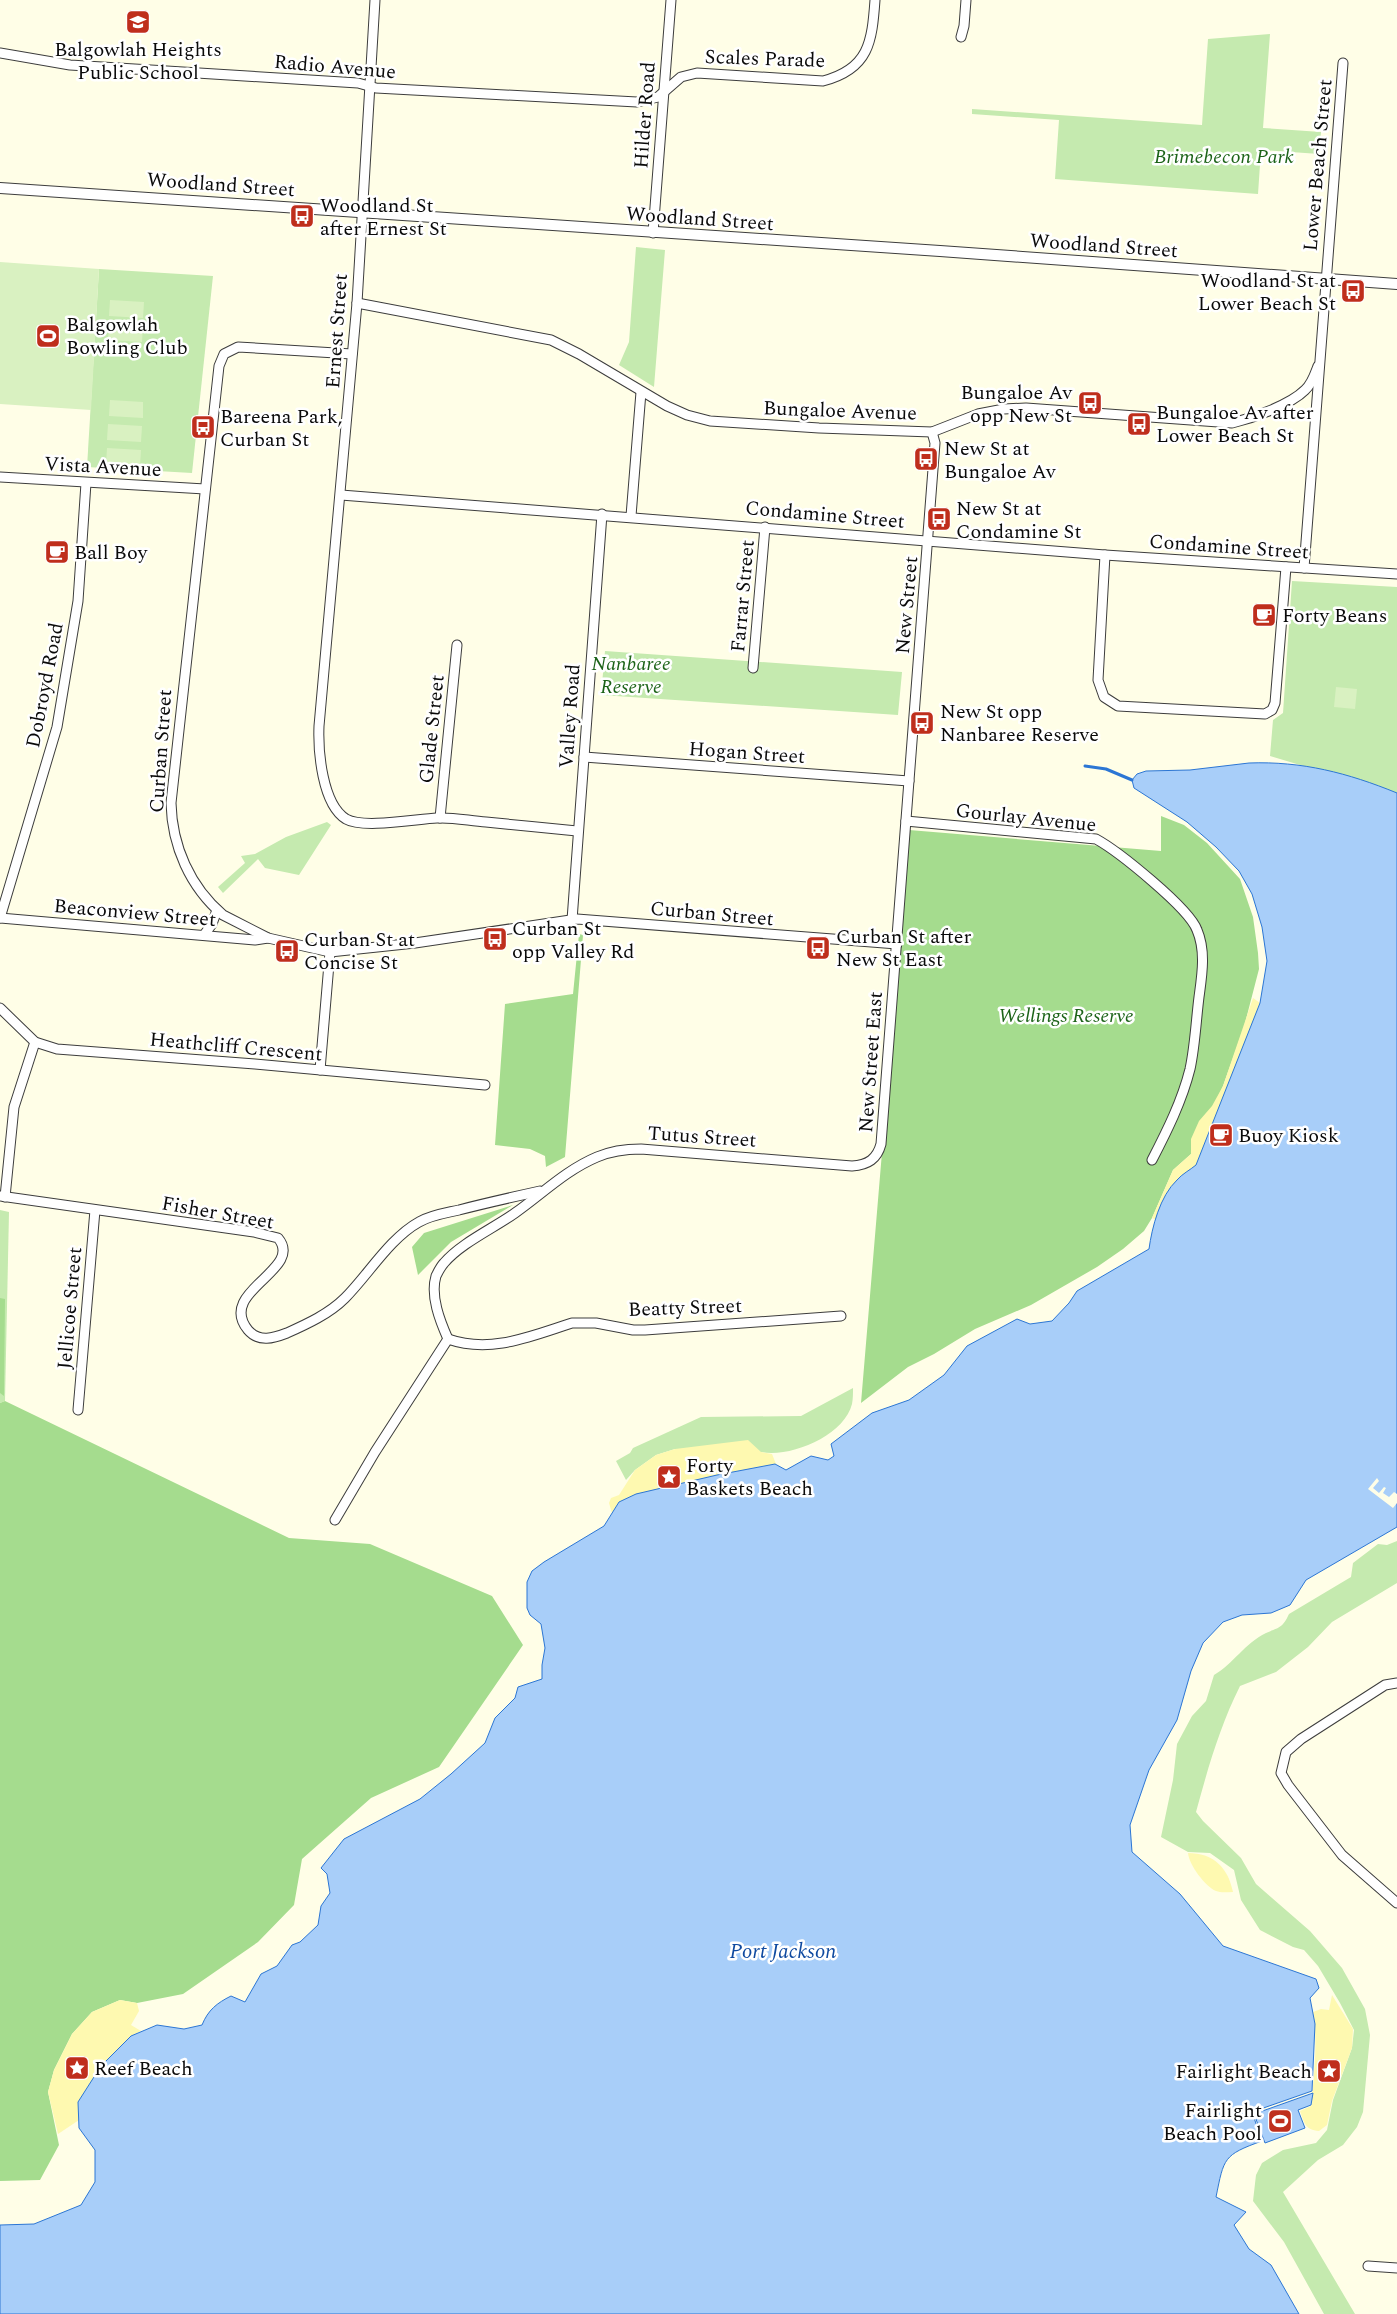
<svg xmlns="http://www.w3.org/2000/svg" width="1397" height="2314" font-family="Spectral,serif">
	<rect width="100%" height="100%" fill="#fffee7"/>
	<g fill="#c5eaaf">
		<polygon points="1270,34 1263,128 1321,132 1319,154 1261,150 1258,194 1055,179 1059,120 972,114 972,109 1202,125 1208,39"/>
		<polygon points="636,247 665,250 654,387 619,365 629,342"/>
		<polygon points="99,269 213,276 192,473 87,467"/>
		<polygon points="1292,581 1397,587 1397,794 1270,756 1273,720 1283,713"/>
		<polygon points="605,651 902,672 898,715 601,695"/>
		<polygon points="327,822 331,825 299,875 265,868 258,859 223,893 218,887 245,863 241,856 255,854 286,837"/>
		<polygon points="0,1210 9,1212 5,1401 0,1403"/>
		<path d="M853,1388C853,1393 853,1399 852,1404C844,1436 790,1458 761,1452L675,1449L656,1455L635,1470L626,1480L616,1461L630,1453L633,1448L701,1417L801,1416Z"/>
		<path d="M1397,1541V1583L1332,1622L1308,1647L1276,1672L1240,1686C1220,1726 1208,1768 1196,1812L1203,1821L1241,1858L1256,1884L1310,1931L1342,1968L1365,2009L1370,2035L1363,2112L1357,2127L1343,2145L1318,2160L1283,2192L1355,2314H1324L1284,2242L1253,2201L1256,2175L1262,2163L1283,2150L1316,2143L1327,2130L1333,2100L1352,2048L1354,2030L1340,2003L1318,1966L1304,1950L1293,1947L1260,1930L1241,1900L1234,1870L1210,1853L1188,1852L1161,1837L1173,1780L1177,1744L1192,1716L1206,1701L1214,1675C1233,1664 1245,1643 1266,1633C1279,1627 1282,1629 1289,1614L1351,1577L1353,1563L1378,1544L1387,1545Z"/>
	</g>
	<g fill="#a5dc8e">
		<polygon points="1161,816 1184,825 1207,843 1240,879 1253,917 1258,953 1259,969 1244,1027 1223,1086 1191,1154 1173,1170 1152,1218 1144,1231 1123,1249 1097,1267 1031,1305 975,1329 934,1354 908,1367 861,1403 909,830 1161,851"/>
		<polygon points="579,934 583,935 565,1157 546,1167 545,1156 530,1149 495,1145 505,1004 573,994"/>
		<polygon points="513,1205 451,1242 418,1275 412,1247 424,1233"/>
		<polygon points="0,1298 5,1299 4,1396 0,1393"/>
		<polygon points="5,1401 289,1538 370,1544 492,1596 523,1645 439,1767 371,1798 302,1859 294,1905 258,1942 183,1994 137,2003 120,2000 92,2012 72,2034 54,2070 48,2092 59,2145 40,2180 0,2181 0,1403"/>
	</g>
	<g fill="#fef9b0">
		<polygon points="1253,998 1260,1003 1228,1119 1159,1221 1152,1218 1173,1170 1191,1154 1191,1139 1199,1121 1212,1106 1223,1086"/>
		<polygon points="748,1440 761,1452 772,1454 776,1464 717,1475 619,1502 612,1513 609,1503 611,1498 619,1495 635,1470 656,1455 675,1449"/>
		<path d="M1188,1853C1213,1853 1228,1867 1233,1892C1227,1892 1221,1893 1216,1891C1205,1886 1189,1865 1188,1853Z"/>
		<path d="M1332,1995L1353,2029L1352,2048L1332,2101L1327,2125L1319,2131C1305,2130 1304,2122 1300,2111L1311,2106C1314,2076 1318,2042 1313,2012L1321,2009L1329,2010Z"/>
		<polygon points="120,2000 137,2003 139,2011 131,2025 141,2031 131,2036 78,2102 79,2120 58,2134 48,2092 54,2070 72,2034 92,2012"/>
	</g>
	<g fill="#d9f1c1">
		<polygon points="0,262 99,269 91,410 0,404"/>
		<polygon points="110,300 144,302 143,318 109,316"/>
		<polygon points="109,324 143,326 142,342 108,340"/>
		<polygon points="110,400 143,402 143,418 109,416"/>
		<polygon points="108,424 142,426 141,442 107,440"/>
		<polygon points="107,448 141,450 140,466 106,464"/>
		<polygon points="1336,687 1357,689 1355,709 1334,707"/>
	</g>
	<g fill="#a8cef9" stroke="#2c76d4">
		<path d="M1249,763C1302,761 1348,773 1397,793V1527L1306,1580L1290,1605L1271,1613L1242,1615L1223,1622L1203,1643L1191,1671L1177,1720L1149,1770L1130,1825L1132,1852L1180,1894L1223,1946L1316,1979L1319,1988L1310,1998L1315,2024L1312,2091L1252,2112L1262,2141C1223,2155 1224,2158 1216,2197L1246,2212L1234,2225L1249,2249L1271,2265L1299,2314H0V2225L34,2224L81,2205L95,2182V2150L79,2128L78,2102L101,2066L131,2036L157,2025L184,2029L202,2025C208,2010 217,2003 231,1996L245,2002L261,1974L277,1966L292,1945L300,1942L318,1925L321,1906L330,1893L327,1874L321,1868L344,1839L420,1799L451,1774L485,1743L495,1718L515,1698L518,1687L542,1679V1665L545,1648L541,1624L530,1615L527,1608V1582L532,1571L544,1562L604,1526L619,1502L636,1494L717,1475L775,1464L786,1470L811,1456L828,1460L834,1456L831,1444L872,1413L909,1400L944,1375L967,1346L1017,1319L1030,1324L1052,1321L1069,1303L1077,1291L1149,1249C1152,1227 1160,1196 1177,1180C1182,1174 1190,1170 1196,1165L1260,1003L1267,961L1262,927L1252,894L1239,871L1216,847L1187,822L1134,788L1132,780L1137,774L1146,771L1190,770Z"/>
		<polygon points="1313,2093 1311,2105 1298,2110 1305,2128 1265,2143 1254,2114"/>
	</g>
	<polygon fill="#fffee7" points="1377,1478 1379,1481 1373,1488 1379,1493 1384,1487 1386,1488 1383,1493 1389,1497 1394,1492 1397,1494 1397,1503 1393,1508 1368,1489"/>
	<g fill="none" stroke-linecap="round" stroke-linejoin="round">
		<polyline stroke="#2c76d4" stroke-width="3" points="1085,766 1106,769 1132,780"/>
		<defs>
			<g id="minor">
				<path d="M375,0L357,303L319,726C318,751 322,804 346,819C363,829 416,819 437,818C453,817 470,821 486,822C516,825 547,828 577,831"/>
				<polyline points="961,37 964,26 966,0"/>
				<path d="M0,53L70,65L358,83L376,88L637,102L658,97L681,77L697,73L823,81C869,69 872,42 875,0"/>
				<polyline points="653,233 671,0"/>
				<path d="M357,303L551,340L579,354L667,406L687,415L710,421L819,428L932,432L978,414L1004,409L1026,408L1232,423C1253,418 1290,405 1305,390C1312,384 1315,374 1318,366"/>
				<path d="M352,354L238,347L224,354L219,366L171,803C172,846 190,887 223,915L268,938L330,952L415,943L577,919L897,944"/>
				<polyline points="0,477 205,489"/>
				<polyline points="341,495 1105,555 1397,574"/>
				<polyline points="631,516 641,392"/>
				<polyline points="1105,555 1098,680 1104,697 1118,706 1265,714 1272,710 1275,703 1286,567"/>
				<polyline points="1304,568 1343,63"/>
				<polyline points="753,668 765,527"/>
				<polyline points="584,757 909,781"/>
				<polyline points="440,818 457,645"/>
				<path d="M906,821L1096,839C1118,851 1189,908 1197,930C1206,951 1202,975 1199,997C1196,1021 1195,1046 1190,1069C1182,1101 1167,1131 1152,1160"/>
				<polyline points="0,918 57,727 78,601 86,483"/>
				<polyline points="0,918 255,940 268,938"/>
				<polyline points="572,920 602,514"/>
				<polyline points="204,935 212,924 217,910"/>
				<polyline points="0,1008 35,1042 57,1049 255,1064 485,1085"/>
				<polyline points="320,1070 330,952"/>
				<path d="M0,1196L254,1232L278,1238C305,1270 216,1291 248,1330C259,1343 274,1338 287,1333C307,1324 329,1314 345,1298C368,1275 390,1238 419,1222C431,1215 446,1213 459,1210C486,1203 513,1197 540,1191"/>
				<polyline points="5,1197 14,1107 35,1042"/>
				<path d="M448,1339C440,1321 430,1296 436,1276C438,1272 441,1266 444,1263C461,1243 494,1228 515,1213C542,1194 566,1170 597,1157C611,1151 625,1149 641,1149L852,1166C868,1165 877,1159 881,1144L935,443L932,432"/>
				<polyline points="78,1410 95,1210"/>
				<path d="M335,1520L375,1452L448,1339C491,1354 531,1336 572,1323H596L633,1330H645L841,1316"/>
				<polyline points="1397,1683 1385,1685 1301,1739 1286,1752 1281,1773 1288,1785 1342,1855 1397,1903"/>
				<polyline points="1368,2266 1397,2268"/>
			</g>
			<polyline id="tertiary" points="0,188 940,251 1397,284"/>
		</defs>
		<use href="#minor" stroke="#3d3d3d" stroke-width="11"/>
		<use href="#tertiary" stroke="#3d3d3d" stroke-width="12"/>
		<use href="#minor" stroke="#fff" stroke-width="9"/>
		<use href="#tertiary" stroke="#fff" stroke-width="10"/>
	</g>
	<defs>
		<symbol id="school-square" viewBox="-11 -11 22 22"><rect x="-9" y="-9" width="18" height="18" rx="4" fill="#bf2e1c" stroke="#fff"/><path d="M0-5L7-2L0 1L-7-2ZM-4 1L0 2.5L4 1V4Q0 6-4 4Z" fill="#fff"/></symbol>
		<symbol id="bus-square" viewBox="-11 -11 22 22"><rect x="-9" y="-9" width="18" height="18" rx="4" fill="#bf2e1c" stroke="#fff"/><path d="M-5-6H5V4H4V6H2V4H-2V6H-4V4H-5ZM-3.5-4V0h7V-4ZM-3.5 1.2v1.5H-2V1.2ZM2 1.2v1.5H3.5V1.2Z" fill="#fff"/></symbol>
		<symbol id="stadium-square" viewBox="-11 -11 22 22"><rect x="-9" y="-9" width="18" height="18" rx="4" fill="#bf2e1c" stroke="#fff"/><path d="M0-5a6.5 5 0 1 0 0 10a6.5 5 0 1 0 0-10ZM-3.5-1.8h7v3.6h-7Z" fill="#fff"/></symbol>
		<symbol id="cafe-square" viewBox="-11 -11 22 22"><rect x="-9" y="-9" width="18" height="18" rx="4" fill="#bf2e1c" stroke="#fff"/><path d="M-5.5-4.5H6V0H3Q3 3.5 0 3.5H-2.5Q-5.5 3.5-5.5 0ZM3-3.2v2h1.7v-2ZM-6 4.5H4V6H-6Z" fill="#fff"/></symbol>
		<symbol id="sight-square" viewBox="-11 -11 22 22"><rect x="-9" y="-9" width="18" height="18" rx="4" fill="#bf2e1c" stroke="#fff"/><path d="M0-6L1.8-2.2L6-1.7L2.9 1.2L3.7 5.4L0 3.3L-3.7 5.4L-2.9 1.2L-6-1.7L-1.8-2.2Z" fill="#fff"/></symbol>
	</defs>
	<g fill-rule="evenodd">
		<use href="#school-square" x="124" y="8" width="28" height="28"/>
		<use href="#bus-square" x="288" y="202" width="28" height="28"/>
		<use href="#bus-square" x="1339" y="277" width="28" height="28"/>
		<use href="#stadium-square" x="34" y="322" width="28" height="28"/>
		<use href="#bus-square" x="1076" y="389" width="28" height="28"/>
		<use href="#bus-square" x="1125" y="410" width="28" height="28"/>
		<use href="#bus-square" x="189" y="413" width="28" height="28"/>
		<use href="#bus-square" x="912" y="445" width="28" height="28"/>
		<use href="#bus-square" x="925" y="505" width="28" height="28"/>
		<use href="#cafe-square" x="43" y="538" width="28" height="28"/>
		<use href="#cafe-square" x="1250" y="601" width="28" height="28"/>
		<use href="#bus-square" x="908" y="709" width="28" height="28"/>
		<use href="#bus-square" x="481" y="925" width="28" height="28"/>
		<use href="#bus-square" x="804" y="934" width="28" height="28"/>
		<use href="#bus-square" x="273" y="937" width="28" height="28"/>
		<use href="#cafe-square" x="1207" y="1121" width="28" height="28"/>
		<use href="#sight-square" x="655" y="1463" width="28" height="28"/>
		<use href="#sight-square" x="63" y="2054" width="28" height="28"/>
		<use href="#sight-square" x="1315" y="2057" width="28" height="28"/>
		<use href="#stadium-square" x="1266" y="2107" width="28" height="28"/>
	</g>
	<g text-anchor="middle" stroke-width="5" stroke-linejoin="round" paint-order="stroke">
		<g font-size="20" fill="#0a0a0a" stroke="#fff" text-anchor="start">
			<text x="138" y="56" text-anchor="middle">Balgowlah Heights<tspan x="138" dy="23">Public School</tspan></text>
			<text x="320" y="212">Woodland St<tspan x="320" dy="23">after Ernest St</tspan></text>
			<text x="1336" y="287" text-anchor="end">Woodland St at<tspan x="1336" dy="23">Lower Beach St</tspan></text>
			<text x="66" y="331">Balgowlah<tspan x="66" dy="23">Bowling Club</tspan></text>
			<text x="1072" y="399" text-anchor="end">Bungaloe Av<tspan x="1072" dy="23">opp New St</tspan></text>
			<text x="1156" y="419">Bungaloe Av after<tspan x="1156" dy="23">Lower Beach St</tspan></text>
			<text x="220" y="423">Bareena Park,<tspan x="220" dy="23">Curban St</tspan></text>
			<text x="944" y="455">New St at<tspan x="944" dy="23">Bungaloe Av</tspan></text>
			<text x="956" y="515">New St at<tspan x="956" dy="23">Condamine St</tspan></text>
			<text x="74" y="559">Ball Boy</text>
			<text x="1282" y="622">Forty Beans</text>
			<text x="940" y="718">New St opp<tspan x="940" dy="23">Nanbaree Reserve</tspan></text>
			<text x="512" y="935">Curban St<tspan x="512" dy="23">opp Valley Rd</tspan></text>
			<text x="836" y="943">Curban St after<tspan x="836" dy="23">New St East</tspan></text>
			<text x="304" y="946">Curban St at<tspan x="304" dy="23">Concise St</tspan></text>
			<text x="1238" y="1142">Buoy Kiosk</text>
			<text x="686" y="1472">Forty<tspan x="686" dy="23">Baskets Beach</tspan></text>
			<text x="94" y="2075">Reef Beach</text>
			<text x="1312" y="2078" text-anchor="end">Fairlight Beach</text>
			<text x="1262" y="2117" text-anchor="end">Fairlight<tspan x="1262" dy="23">Beach Pool</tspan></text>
		</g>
		<g font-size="20" fill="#0a0a0a" stroke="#fff">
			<text transform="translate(765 58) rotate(2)" y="7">Scales Parade</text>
			<text transform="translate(335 66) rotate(5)" y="7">Radio Avenue</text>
			<text transform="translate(644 115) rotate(-86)" y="7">Hilder Road</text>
			<text transform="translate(1317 165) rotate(-85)" y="7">Lower Beach Street</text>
			<text transform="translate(221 184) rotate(4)" y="7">Woodland Street</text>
			<text transform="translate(700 218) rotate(4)" y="7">Woodland Street</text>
			<text transform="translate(1104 245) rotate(4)" y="7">Woodland Street</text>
			<text transform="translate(336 331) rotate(-86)" y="7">Ernest Street</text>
			<text transform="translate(840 410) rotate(2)" y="7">Bungaloe Avenue</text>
			<text transform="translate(103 466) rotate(3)" y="7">Vista Avenue</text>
			<text transform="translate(825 514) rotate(5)" y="7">Condamine Street</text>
			<text transform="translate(1229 546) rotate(4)" y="7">Condamine Street</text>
			<text transform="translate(742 596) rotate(-85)" y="7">Farrar Street</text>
			<text transform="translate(906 605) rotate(-85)" y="7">New Street</text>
			<text transform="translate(44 685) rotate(-79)" y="7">Dobroyd Road</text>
			<text transform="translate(569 716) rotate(-86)" y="7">Valley Road</text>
			<text transform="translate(431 729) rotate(-84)" y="7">Glade Street</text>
			<text transform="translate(160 751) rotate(-86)" y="7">Curban Street</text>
			<text transform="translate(747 752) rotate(4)" y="7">Hogan Street</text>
			<text transform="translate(1026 817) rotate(6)" y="7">Gourlay Avenue</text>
			<text transform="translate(135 912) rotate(5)" y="7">Beaconview Street</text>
			<text transform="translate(712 913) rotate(5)" y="7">Curban Street</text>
			<text transform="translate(236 1046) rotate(5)" y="7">Heathcliff Crescent</text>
			<text transform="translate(870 1062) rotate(-86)" y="7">New Street East</text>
			<text transform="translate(702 1136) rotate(4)" y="7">Tutus Street</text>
			<text transform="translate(218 1212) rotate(10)" y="7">Fisher Street</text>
			<text transform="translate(685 1307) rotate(-2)" y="7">Beatty Street</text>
			<text transform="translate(69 1308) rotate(-85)" y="7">Jellicoe Street</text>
		</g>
		<g font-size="20" font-style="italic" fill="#1c6318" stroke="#fff">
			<text x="1224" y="163">Brimebecon Park</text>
			<text x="631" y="670">Nanbaree<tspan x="631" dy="23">Reserve</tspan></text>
			<text x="1066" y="1022">Wellings Reserve</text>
		</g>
		<g font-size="21" font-style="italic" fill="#0f4aa0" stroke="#fff">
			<text x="783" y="1958">Port Jackson</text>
		</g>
	</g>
</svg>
